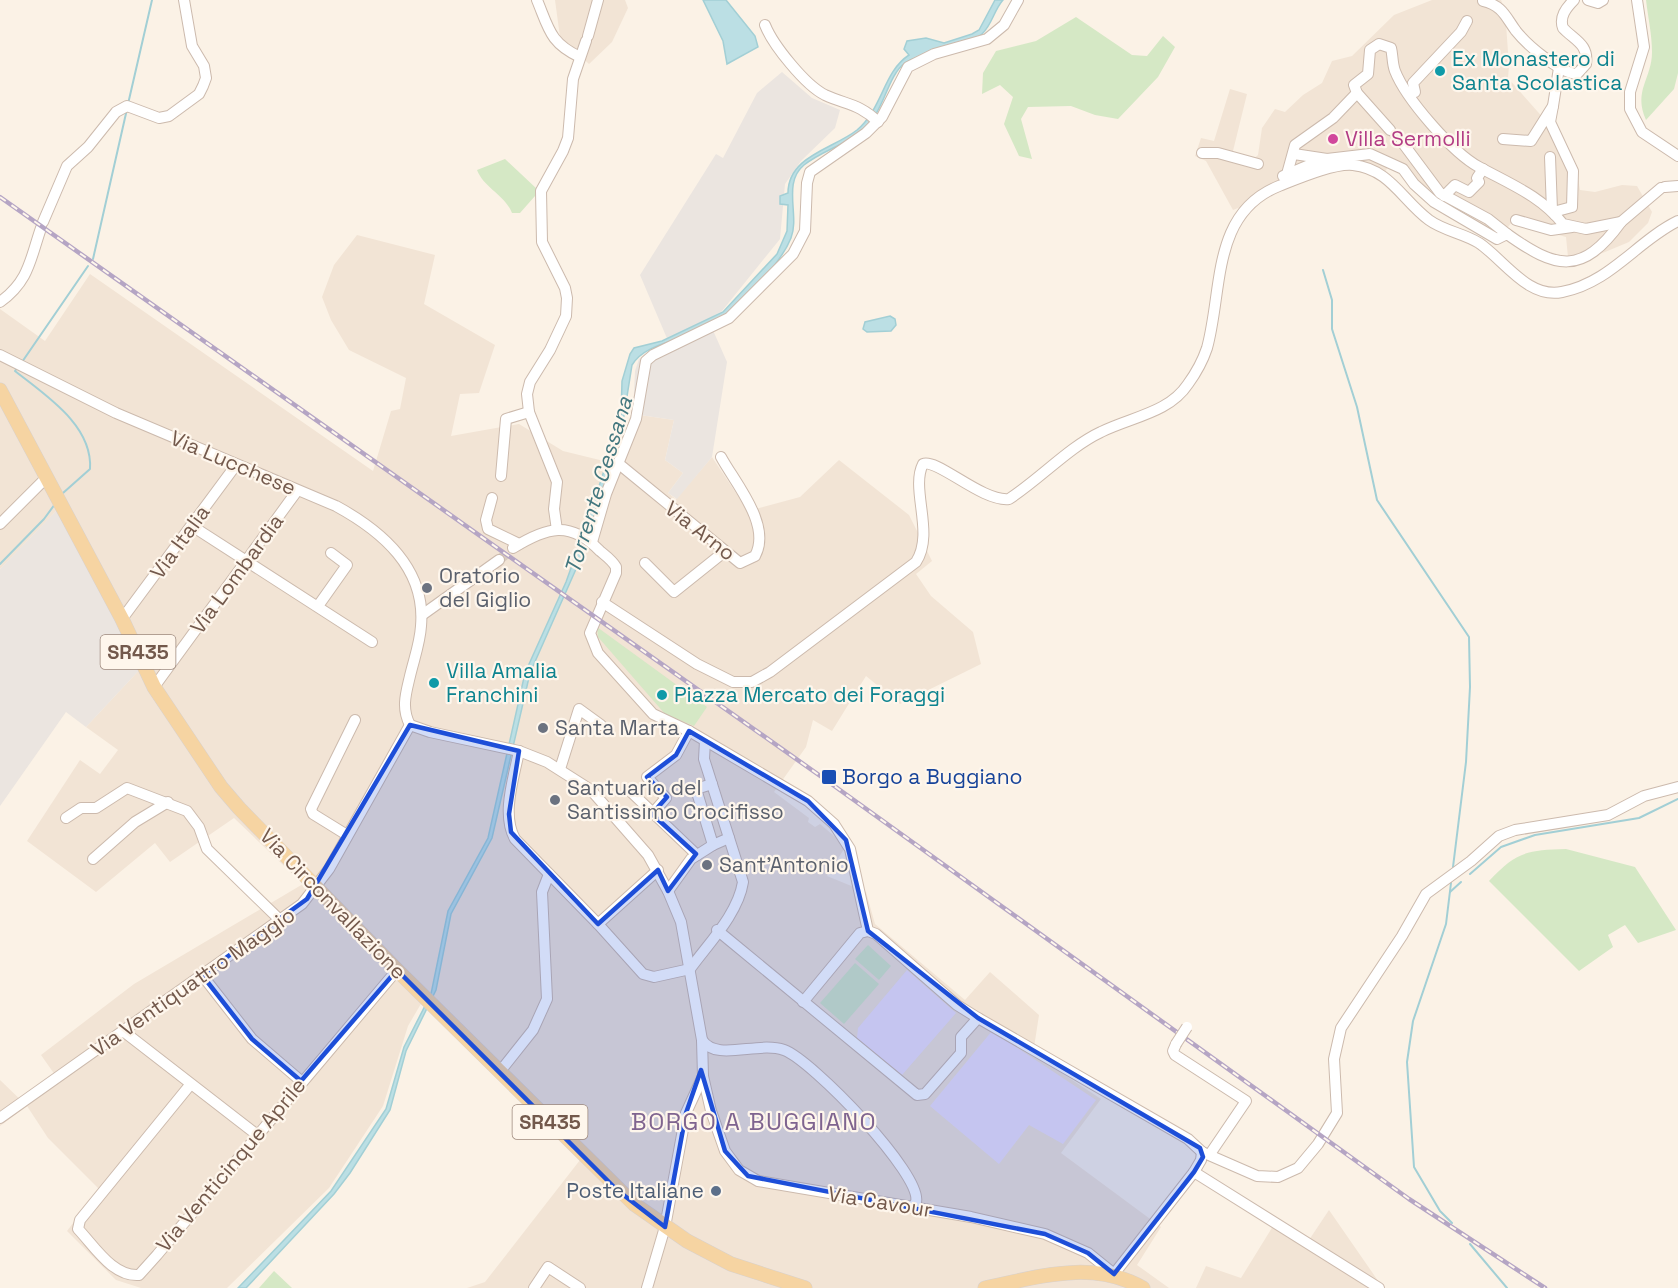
<svg xmlns="http://www.w3.org/2000/svg" width="1678" height="1288" font-family="'Space Grotesk',sans-serif">
	<rect width="100%" height="100%" fill="#fbf2e6"/>
	<g fill="#f2e4d5">
		<polygon points="555,0 625,0 628,8 612,42 589,64 560,37"/>
		<polygon points="1432,0 1501,0 1505,10 1509,66 1508,78 1553,129 1577,172 1580,190 1595,192 1622,185 1637,186 1652,212 1648,223 1629,242 1569,267 1566,237 1512,222 1496,242 1389,166 1381,177 1345,169 1325,174 1233,210 1206,161 1195,156 1201,138 1214,141 1230,89 1247,94 1231,159 1247,165 1258,155 1262,128 1275,109 1285,112 1303,95 1322,83 1332,61 1352,56 1394,15"/>
		<polygon points="357,235 435,255 424,304 495,345 479,393 460,394 451,436 519,424 563,451 612,463 633,414 674,420 665,460 683,473 668,493 676,499 712,457 748,511 800,497 839,460 909,515 932,561 916,574 931,596 973,632 981,664 900,704 866,676 832,731 813,720 806,747 774,792 809,818 808,822 815,827 820,824 846,846 827,876 866,892 875,924 965,1000 990,972 1039,1015 1033,1054 1101,1099 1061,1153 1161,1227 1137,1265 1169,1288 467,1288 485,1282 580,1160 422,1002 408,1026 383,1106 329,1188 227,1288 141,1288 116,1280 67,1231 99,1189 48,1138 27,1106 0,1126 0,1080 27,1106 60,1082 41,1055 134,984 303,884 234,818 170,862 155,843 96,892 27,841 80,760 100,774 118,750 86,727 144,665 60,507 0,569 0,309 45,341 90,274 373,471 391,411 400,409 406,378 349,350 331,320 322,297 334,265"/>
		<polygon points="1329,1210 1383,1288 1196,1288 1206,1266 1241,1278 1273,1226 1309,1240"/>
	</g>
	<g fill="#ebe5e0">
		<polygon points="782,72 812,98 840,110 835,128 801,161 785,184 780,239 722,311 708,319 727,362 712,457 677,499 668,493 683,473 665,460 674,420 633,414 635,371 639,359 669,343 640,275 716,154 723,158 757,93"/>
		<polygon points="60,507 144,665 86,727 66,712 0,806 0,569"/>
	</g>
	<g fill="#efe3f7">
		<polygon points="907,970 956,1013 902,1075 857,1038 858,1028"/>
		<polygon points="992,1031 1096,1100 1063,1144 1029,1125 999,1164 930,1106"/>
	</g>
	<g fill="#d5e8c5">
		<path d="M1646,0H1678V73L1674,89L1646,120C1633,90 1652,79 1652,52C1652,35 1648,17 1646,0Z"/>
		<polygon points="1076,17 1132,55 1147,56 1163,36 1175,47 1158,77 1118,119 1095,115 1071,106 1028,107 1021,119 1032,159 1019,156 1004,124 1013,97 1000,85 982,94 983,73 996,51 1036,41"/>
		<path d="M505,159L537,189L535,196L520,213H512C505,195 484,188 477,170Z"/>
		<polygon points="597,627 707,707 694,726 665,714 598,637"/>
		<path d="M1566,849L1635,867L1676,930L1638,943L1625,925L1608,935L1613,947L1579,971L1489,881C1516,852 1527,850 1566,849Z"/>
		<polygon points="868,945 891,966 879,980 855,959"/>
		<polygon points="855,963 879,984 844,1024 820,1003"/>
		<polygon points="274,1271 292,1288 259,1288"/>
	</g>
	<g fill="#bbdfe4" stroke="#a2cfd5" stroke-width="1.5">
		<polygon points="703,0 726,0 755,36 758,47 727,64 723,41"/>
		<path d="M995,0H1003C994,10 992,25 982,34C967,47 925,50 905,63C889,74 884,108 869,124C851,144 824,149 804,165C782,183 800,216 791,238C781,263 755,287 737,305C724,318 707,327 691,334C672,342 643,346 632,365L621,434L584,551L530,673L492,838L451,914L436,990L406,1051L390,1110L350,1173L334,1194L246,1288H238L331,1191L386,1109L404,1047L431,994L448,911L488,838L525,673L566,582L589,518L621,417L622,381L630,354L634,348L662,341L723,312L777,254L787,231L788,205L780,204V196L788,193C788,156 833,149 857,130C883,108 883,72 909,55L904,49L907,41L926,38L944,43L972,34L979,30Z"/>
		<polygon points="890,316 895,319 896,325 891,331 867,332 863,329 865,322"/>
	</g>
	<g fill="none" stroke-linecap="round" stroke-linejoin="round">
		<g stroke="#a2cfd5" stroke-width="2">
			<polyline points="128,104 152,0"/>
			<polyline points="93,259 127,109"/>
			<polyline points="1323,270 1332,300 1332,329 1357,407 1377,500 1469,637 1470,687 1466,762 1453,867"/>
			<polyline points="22,362 88,266"/>
			<path d="M17,368L15,371C45,395 93,425 90,469L63,493"/>
			<polyline points="0,564 44,519 55,504"/>
			<polyline points="1470,874 1501,847 1535,835 1639,818 1678,799"/>
			<polyline points="1451,883 1446,924 1413,1021 1407,1062 1414,1167 1440,1211 1452,1223"/>
			<polyline points="1450,892 1461,882"/>
			<polyline points="1470,1244 1507,1288"/>
		</g>
		<g stroke="#d9ccc0" stroke-width="10" stroke-dasharray="10 5" stroke-linecap="butt">
			<polyline points="1390,130 1402,142"/>
			<polyline points="499,560 513,548"/>
		</g>
		<defs>
			<g id="minor">
				<path d="M537,0C549,29 550,43 580,57"/>
				<polyline points="1588,0 1598,3 1603,0"/>
				<polyline points="1637,0 1644,47 1630,92 1630,109 1642,132 1678,156"/>
				<path d="M1483,1C1503,6 1505,16 1516,31C1528,46 1559,72 1577,74L1586,64C1589,44 1574,40 1563,28C1559,17 1566,8 1574,0"/>
				<path d="M765,25C773,45 805,85 825,95C847,105 860,104 878,122"/>
				<polyline points="588,36 598,0"/>
				<polyline points="1415,92 1413,83 1461,32 1467,21"/>
				<polyline points="1553,106 1550,122 1573,171 1572,207 1557,211 1555,215"/>
				<path d="M1390,130L1357,93L1354,85L1368,74L1370,50L1379,44L1391,48C1393,56 1392,63 1395,71C1406,99 1453,153 1479,167C1510,184 1541,196 1563,224L1586,229L1621,222L1661,188"/>
				<polyline points="1503,139 1531,141 1553,106 1559,68"/>
				<polyline points="1402,142 1440,193 1488,219 1507,234"/>
				<polyline points="1202,153 1218,153 1258,164"/>
				<path d="M1294,154L1327,159L1370,154L1403,169L1414,184L1434,202L1497,239L1507,234C1556,269 1582,276 1621,222"/>
				<polyline points="1550,157 1552,210"/>
				<polyline points="1287,174 1295,145 1333,118 1357,93"/>
				<polyline points="1283,176 1309,165 1325,162"/>
				<polyline points="1665,187 1678,186"/>
				<polyline points="1444,196 1455,185 1469,192 1479,182 1477,178 1483,169"/>
				<polyline points="1516,220 1551,230 1572,227"/>
				<polyline points="43,222 67,166 88,147 116,112 127,106 159,118 169,116 199,94 203,86 206,78 204,66 192,46 184,0"/>
				<path d="M0,302C29,281 30,260 41,228"/>
				<path d="M0,355L116,413L336,506C382,531 426,568 421,626C420,643 414,659 410,676C406,693 401,708 410,725"/>
				<path d="M619,464L740,563L755,556C772,525 735,483 721,457"/>
				<polyline points="501,476 506,419 529,412"/>
				<polyline points="492,498 486,520 488,529 519,544"/>
				<polyline points="0,524 47,477"/>
				<polyline points="192,526 372,642"/>
				<polyline points="557,530 554,509 557,482 529,412 527,394 530,382 550,350 566,316 567,298 565,288 542,242 541,191 563,151 568,138 573,79 586,41"/>
				<polyline points="592,542 606,494 636,419 646,361 653,355 729,318 793,254 805,231 807,183 810,172 866,133 882,117 908,67 934,54 987,39 1004,25 1018,0"/>
				<path d="M513,548C547,527 570,520 600,551C606,556 612,560 616,567V573L590,633L598,653L653,714L689,731L808,801L834,824L850,849L868,931"/>
				<polyline points="645,563 674,592 724,552"/>
				<path d="M602,602L697,664L733,682H752L770,672L916,562C935,533 910,489 923,464C937,458 982,502 1009,499C1040,479 1069,447 1101,432C1131,417 1169,413 1188,384C1196,373 1203,360 1207,348C1223,290 1211,213 1279,186C1297,179 1334,163 1353,165C1390,169 1402,200 1429,220C1444,231 1463,233 1479,243C1504,260 1528,299 1562,292C1610,283 1637,241 1678,221"/>
				<polyline points="318,606 347,565 331,553"/>
				<polyline points="422,615 499,560"/>
				<polyline points="122,619 236,465"/>
				<polyline points="154,687 297,491"/>
				<polyline points="410,725 430,732 519,751 547,762 591,790 648,855 668,891 681,922 702,1040 703,1076 711,1111 725,1151 739,1170 758,1181 971,1217 1045,1234 1088,1253 1114,1274 1194,1172 1201,1160 1202,1152"/>
				<path d="M519,751C514,778 501,814 515,839L598,924L643,974L654,977L690,969"/>
				<polyline points="560,769 579,709 601,725"/>
				<polyline points="712,784 696,789 713,845 729,838"/>
				<polyline points="629,790 697,855"/>
				<polyline points="652,814 666,798 647,777 676,755 689,731"/>
				<polyline points="66,818 81,808 96,808 127,788 187,811 199,827 207,849 281,921"/>
				<polyline points="347,835 313,814 311,809 355,720"/>
				<polyline points="93,859 135,822 168,802"/>
				<polyline points="668,891 691,859 713,845"/>
				<polyline points="598,924 658,870"/>
				<polyline points="717,930 917,1095 925,1094 961,1053 961,1037 978,1018"/>
				<path d="M690,969C708,944 738,914 743,882L704,759L705,741"/>
				<polyline points="202,975 252,1039 301,1081"/>
				<polyline points="803,1002 860,933 868,931 876,934 957,1005 978,1018 1188,1139 1202,1152"/>
				<polyline points="123,1031 256,1134"/>
				<path d="M702,1040C716,1062 758,1041 784,1050C812,1060 923,1175 916,1202L912,1208"/>
				<polyline points="1176,1044 1173,1051 1175,1055 1246,1101 1210,1154"/>
				<polyline points="502,1069 533,1030 547,999 542,892 549,874"/>
				<path d="M190,1085L80,1220L78,1229C95,1247 113,1277 139,1275L157,1255L397,970"/>
				<polyline points="0,1118 302,904 329,869 410,725"/>
				<polyline points="1202,1152 1257,1176 1278,1177 1298,1168 1318,1144 1337,1113 1334,1059 1341,1028 1402,936 1426,894 1471,861 1499,836 1515,830 1608,815 1644,796 1678,787"/>
				<polyline points="1194,1172 1379,1288"/>
				<polyline points="534,1288 548,1267 580,1288"/>
				<polyline points="647,1288 665,1227 686,1113 703,1076"/>
			</g>
			<g id="major">
				<polyline points="0,390 122,619 154,687 221,787 239,808 397,970 634,1204 687,1241 731,1264 805,1288"/>
				<path d="M985,1288C1039,1277 1092,1259 1143,1288"/>
			</g>
		</defs>
		<use href="#minor" stroke="#ccbaad" stroke-width="12"/>
		<use href="#major" stroke="#d8d1cd" stroke-width="15"/>
		<use href="#minor" stroke="#fff" stroke-width="10"/>
		<use href="#major" stroke="#f6d4a2" stroke-width="14"/>
		<defs>
			<polyline id="rail" points="0,197 826,780 1409,1199 1545,1288"/>
		</defs>
		<use href="#rail" stroke="#b5a5c4" stroke-width="4.5"/>
		<use href="#rail" stroke="#fef6ec" stroke-width="2" stroke-dasharray="7" stroke-linecap="butt"/>
		<defs>
			<polyline id="minor-bridge" points="1176,1044 1187,1027"/>
		</defs>
		<use href="#minor-bridge" stroke="#ccbaad" stroke-width="12" stroke-linecap="butt"/>
		<use href="#minor-bridge" stroke="#fff" stroke-width="10"/>
	</g>
	<path fill="#1d4ed8" fill-opacity="0.2" stroke="#1d4ed8" stroke-width="4.5" stroke-linejoin="round" d="M410,725L519,751L509,814L511,832L598,924L658,870L668,891L696,854L652,814L667,797L647,777L676,755L689,731L808,801L846,840L868,931L978,1018L1200,1148L1203,1157L1194,1172L1114,1274L1088,1253L1045,1234L748,1176L725,1151L701,1070L686,1113L665,1227L617,1190L397,970L301,1081L252,1039L202,975L307,899Z"/>
	<g fill="#0f9aa8" stroke="#fef6ec" stroke-width="2">
		<circle cx="1440" cy="71" r="6"/>
		<circle cx="434" cy="683" r="6"/>
		<circle cx="662" cy="695" r="6"/>
	</g>
	<circle fill="#d1479c" stroke="#fef6ec" stroke-width="2" cx="1333" cy="139" r="6"/>
	<g fill="#6b7280" stroke="#fef6ec" stroke-width="2">
		<circle cx="427" cy="588" r="6"/>
		<circle cx="543" cy="728" r="6"/>
		<circle cx="555" cy="800" r="6"/>
		<circle cx="707" cy="865" r="6"/>
	</g>
	<rect fill="#1a4fb4" stroke="#fef6ec" stroke-width="2" x="821" y="769" width="16" height="16" rx="3"/>
	<circle fill="#5c6f8a" stroke="#fef6ec" stroke-width="2" cx="716" cy="1191" r="6"/>
	<g text-anchor="middle" stroke-width="4.5" stroke-linejoin="round" paint-order="stroke">
		<g fill="#fef6ec" stroke="#9d887c" stroke-width="1.5">
			<rect x="100.5" y="635" width="75" height="34" rx="4.5"/>
			<rect x="512.5" y="1105" width="75" height="34" rx="4.5"/>
		</g>
		<g font-size="20" font-weight="bold" fill="#73594c">
			<text x="138" y="659">SR435</text>
			<text x="550" y="1129">SR435</text>
		</g>
		<g font-size="21" fill="#0d838f" stroke="#fef6ec" text-anchor="start">
			<text x="1452" y="66">Ex Monastero di<tspan x="1452" dy="24">Santa Scolastica</tspan></text>
			<text x="446" y="678">Villa Amalia<tspan x="446" dy="24">Franchini</tspan></text>
			<text x="674" y="702">Piazza Mercato dei Foraggi</text>
		</g>
		<g font-size="21" fill="#b23c85" stroke="#fef6ec" text-anchor="start">
			<text x="1345" y="146">Villa Sermolli</text>
		</g>
		<g font-size="21" fill="#73594c" stroke="#fef6ec">
			<text transform="translate(233 463) rotate(23)" y="7">Via Lucchese</text>
			<text transform="translate(700 531) rotate(38)" y="7">Via Arno</text>
			<text transform="translate(180 542) rotate(-54)" y="7">Via Italia</text>
			<text transform="translate(237 574) rotate(-54)" y="7">Via Lombardia</text>
			<text transform="translate(333 904) rotate(46)" y="7">Via Circonvallazione</text>
			<text transform="translate(193 982) rotate(-35)" y="7">Via Ventiquattro Maggio</text>
			<text transform="translate(231 1165) rotate(-50)" y="7">Via Venticinque Aprile</text>
			<text transform="translate(880 1202) rotate(9)" y="7">Via Cavour</text>
		</g>
		<g font-size="21" fill="#5b616d" stroke="#fef6ec" text-anchor="start">
			<text x="439" y="583">Oratorio<tspan x="439" dy="24">del Giglio</tspan></text>
			<text x="555" y="735">Santa Marta</text>
			<text x="567" y="795">Santuario del<tspan x="567" dy="24">Santissimo Crocifisso</tspan></text>
			<text x="719" y="872">Sant'Antonio</text>
		</g>
		<g font-size="21" fill="#164399" stroke="#fef6ec" text-anchor="start">
			<text x="842" y="784">Borgo a Buggiano</text>
		</g>
		<g font-size="21" fill="#4e5e75" stroke="#fef6ec" text-anchor="end">
			<text x="704" y="1198">Poste Italiane</text>
		</g>
		<g font-size="22" font-style="italic" fill="#43777f" stroke="#fef6ec">
			<text transform="translate(598 485) rotate(-73)" y="8">Torrente Cessana</text>
		</g>
		<g font-size="24" letter-spacing="1.5" fill="#7f648f" stroke="#fef6ec">
			<text x="754" y="1130">BORGO A BUGGIANO</text>
		</g>
	</g>
</svg>
